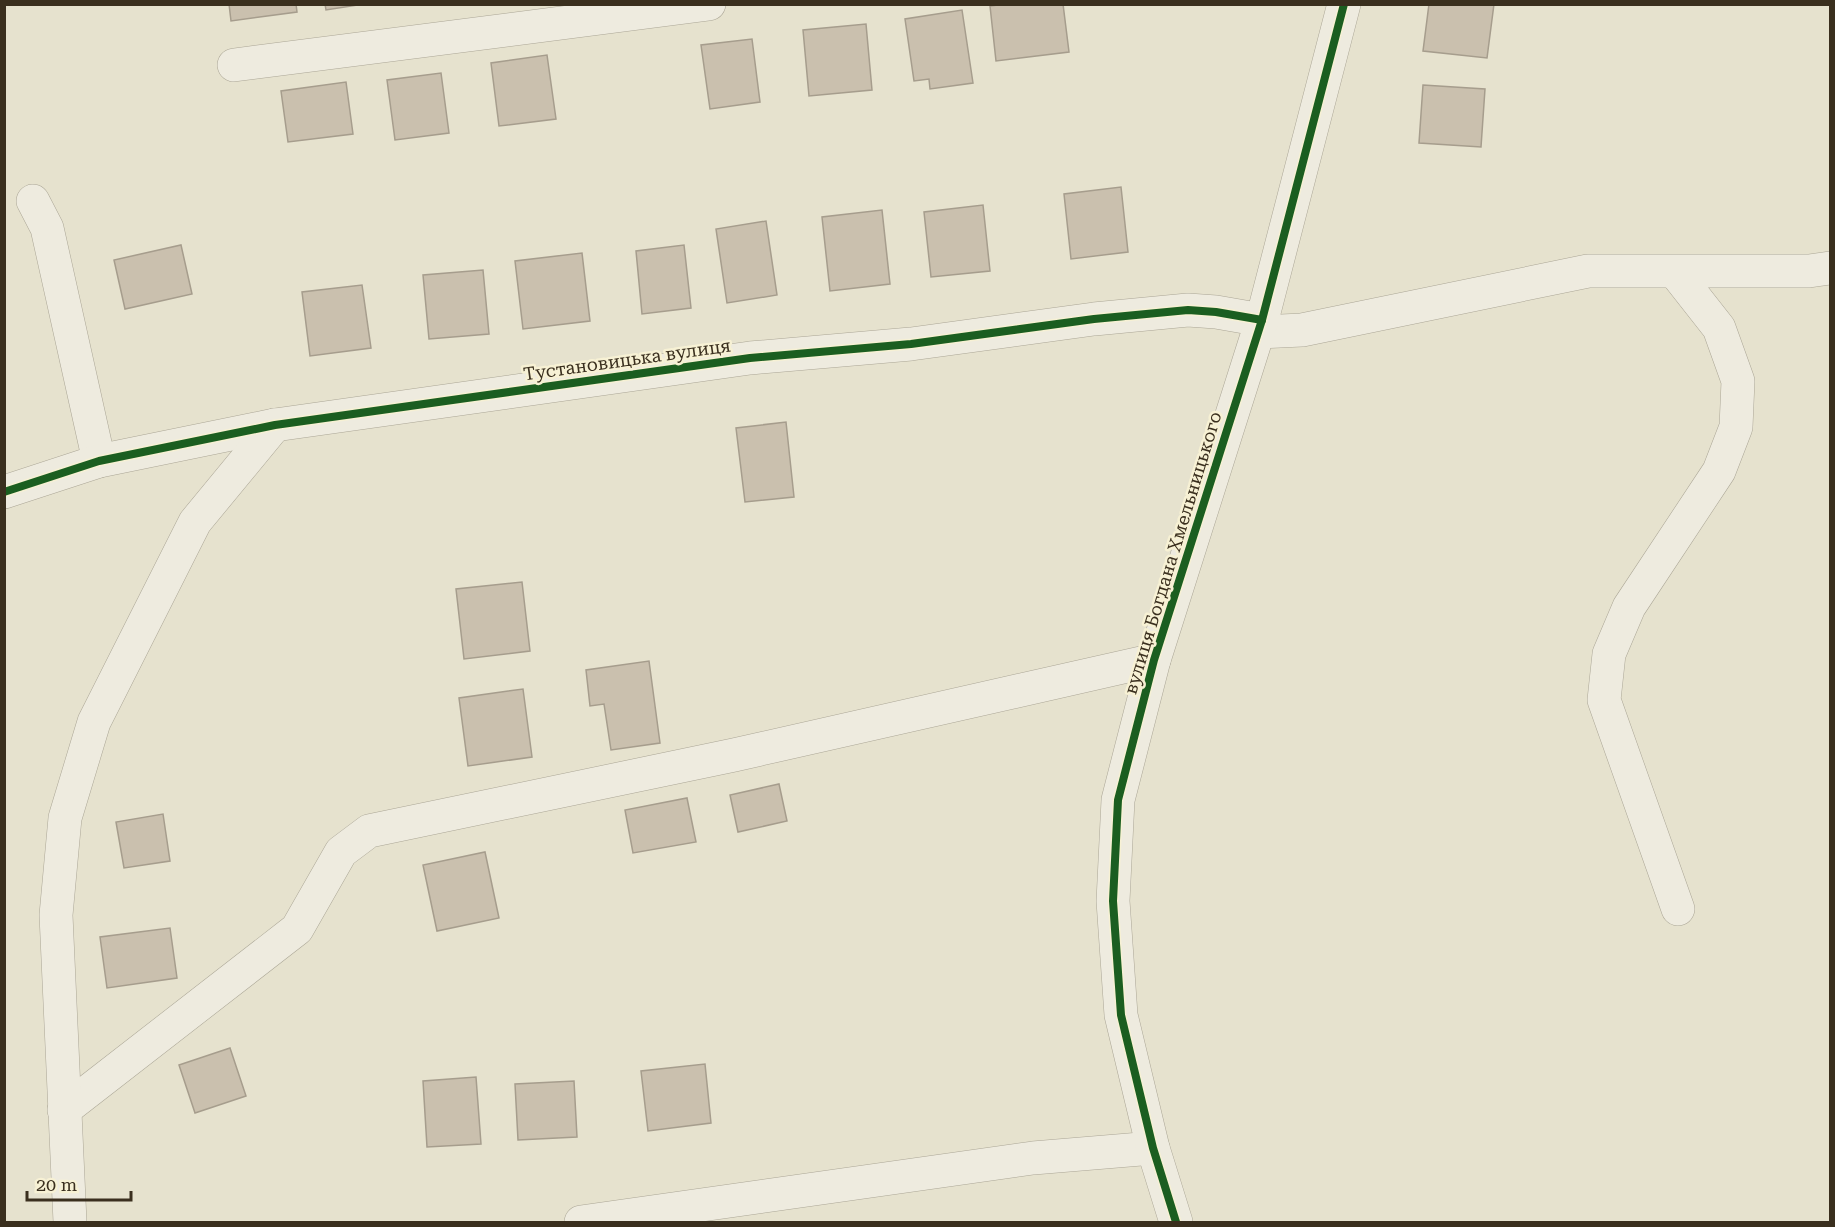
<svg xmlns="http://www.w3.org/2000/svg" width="1835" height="1227" font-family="'Roboto Serif',serif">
	<rect width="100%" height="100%" fill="#e6e2ce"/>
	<g fill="#cac0ae" stroke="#a69d8d" stroke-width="1.5">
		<polygon points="229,4 296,4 297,12 231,21"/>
		<polygon points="325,4 364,4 326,10"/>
		<polygon points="1006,4 1063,4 1069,52 996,61 990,6"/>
		<polygon points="1429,4 1494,4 1487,58 1423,51"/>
		<polygon points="962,10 973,83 930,89 929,79 914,81 905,19"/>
		<polygon points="866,24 872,90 809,96 803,30"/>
		<polygon points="752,39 760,102 710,109 701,45"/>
		<polygon points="547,55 556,119 499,126 491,63"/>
		<polygon points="441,73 449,133 395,140 387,80"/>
		<polygon points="346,82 353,134 288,142 281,91"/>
		<polygon points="1423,85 1485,89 1481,147 1419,143"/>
		<polygon points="1121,187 1128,252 1071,259 1064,194"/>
		<polygon points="983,205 990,271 931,277 924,212"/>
		<polygon points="882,210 890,284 830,291 822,217"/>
		<polygon points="766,221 777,295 727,303 716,229"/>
		<polygon points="181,245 192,294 125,309 114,260"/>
		<polygon points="684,245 691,308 642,314 636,251"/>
		<polygon points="582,253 590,321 523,329 515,261"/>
		<polygon points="483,270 489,334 429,339 423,275"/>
		<polygon points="362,285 371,348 310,356 302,292"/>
		<polygon points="786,422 794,497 745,502 736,428"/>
		<polygon points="522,582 530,651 464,659 456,589"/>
		<polygon points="649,661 660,743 611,750 604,704 590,706 586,670"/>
		<polygon points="523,689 532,757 468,766 459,698"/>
		<polygon points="779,784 787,821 738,832 730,795"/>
		<polygon points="687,798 696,842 633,853 625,810"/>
		<polygon points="163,814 170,861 124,868 116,822"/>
		<polygon points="485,852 499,918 437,931 423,865"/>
		<polygon points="170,928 177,978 107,988 100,937"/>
		<polygon points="230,1048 246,1096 195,1113 179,1065"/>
		<polygon points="705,1064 711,1123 648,1131 641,1071"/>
		<polygon points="476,1077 481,1144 427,1147 423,1081"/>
		<polygon points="574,1081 577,1137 518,1140 515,1084"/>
	</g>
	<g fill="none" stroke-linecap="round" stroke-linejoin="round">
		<defs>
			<g id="minor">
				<polyline points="234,65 709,4"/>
				<polyline points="33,201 47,228 99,461"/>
				<polyline points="1675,272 1719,328 1738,381 1736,427 1719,471 1629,607 1609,654 1604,700 1678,909"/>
				<polyline points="1258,332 1302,330 1588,271 1809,271 1830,268"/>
				<polyline points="4,492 99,461 275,425 750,358 911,344 1094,319 1188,310 1216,312 1262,320"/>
				<polyline points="64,1110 297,929 341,852 369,831 734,755 1154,660"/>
				<polyline points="70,1222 56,915 65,818 94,722 195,522 275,425"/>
				<polyline points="581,1222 1033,1158 1153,1148"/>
				<polyline points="1176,1222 1153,1148 1121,1015 1113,901 1118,800 1154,660 1262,320 1344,4"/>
			</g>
		</defs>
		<use href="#minor" stroke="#aba696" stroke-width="34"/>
		<use href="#minor" stroke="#eeebdf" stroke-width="33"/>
		<defs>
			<g id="cycleway">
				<polyline points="4,492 99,461 275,425 750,358 911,344 1094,319 1188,310 1216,312 1262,320"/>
				<polyline points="1176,1222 1153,1148 1121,1015 1113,901 1118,800 1154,660 1262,320 1344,4"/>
			</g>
		</defs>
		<use href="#cycleway" stroke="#f7f1d4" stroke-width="11"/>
		<use href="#cycleway" stroke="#1b5e20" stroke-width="8"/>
	</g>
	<g text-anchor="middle" stroke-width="5" stroke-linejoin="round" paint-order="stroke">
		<g font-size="18" fill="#3a2f1e" stroke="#f7f1d4">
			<text transform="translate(627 360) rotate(-8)" y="6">Тустановицька вулиця</text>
			<text transform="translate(1173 553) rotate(-73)" y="6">вулиця Богдана Хмельницького</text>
		</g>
	</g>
	<rect width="1835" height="1227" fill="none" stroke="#3a2f1e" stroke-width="12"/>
	<path d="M27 1191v9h104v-9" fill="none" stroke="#3a2f1e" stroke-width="3"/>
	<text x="36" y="1191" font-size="18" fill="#3a2f1e" stroke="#f7f1d4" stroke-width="4.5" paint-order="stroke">20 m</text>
</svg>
